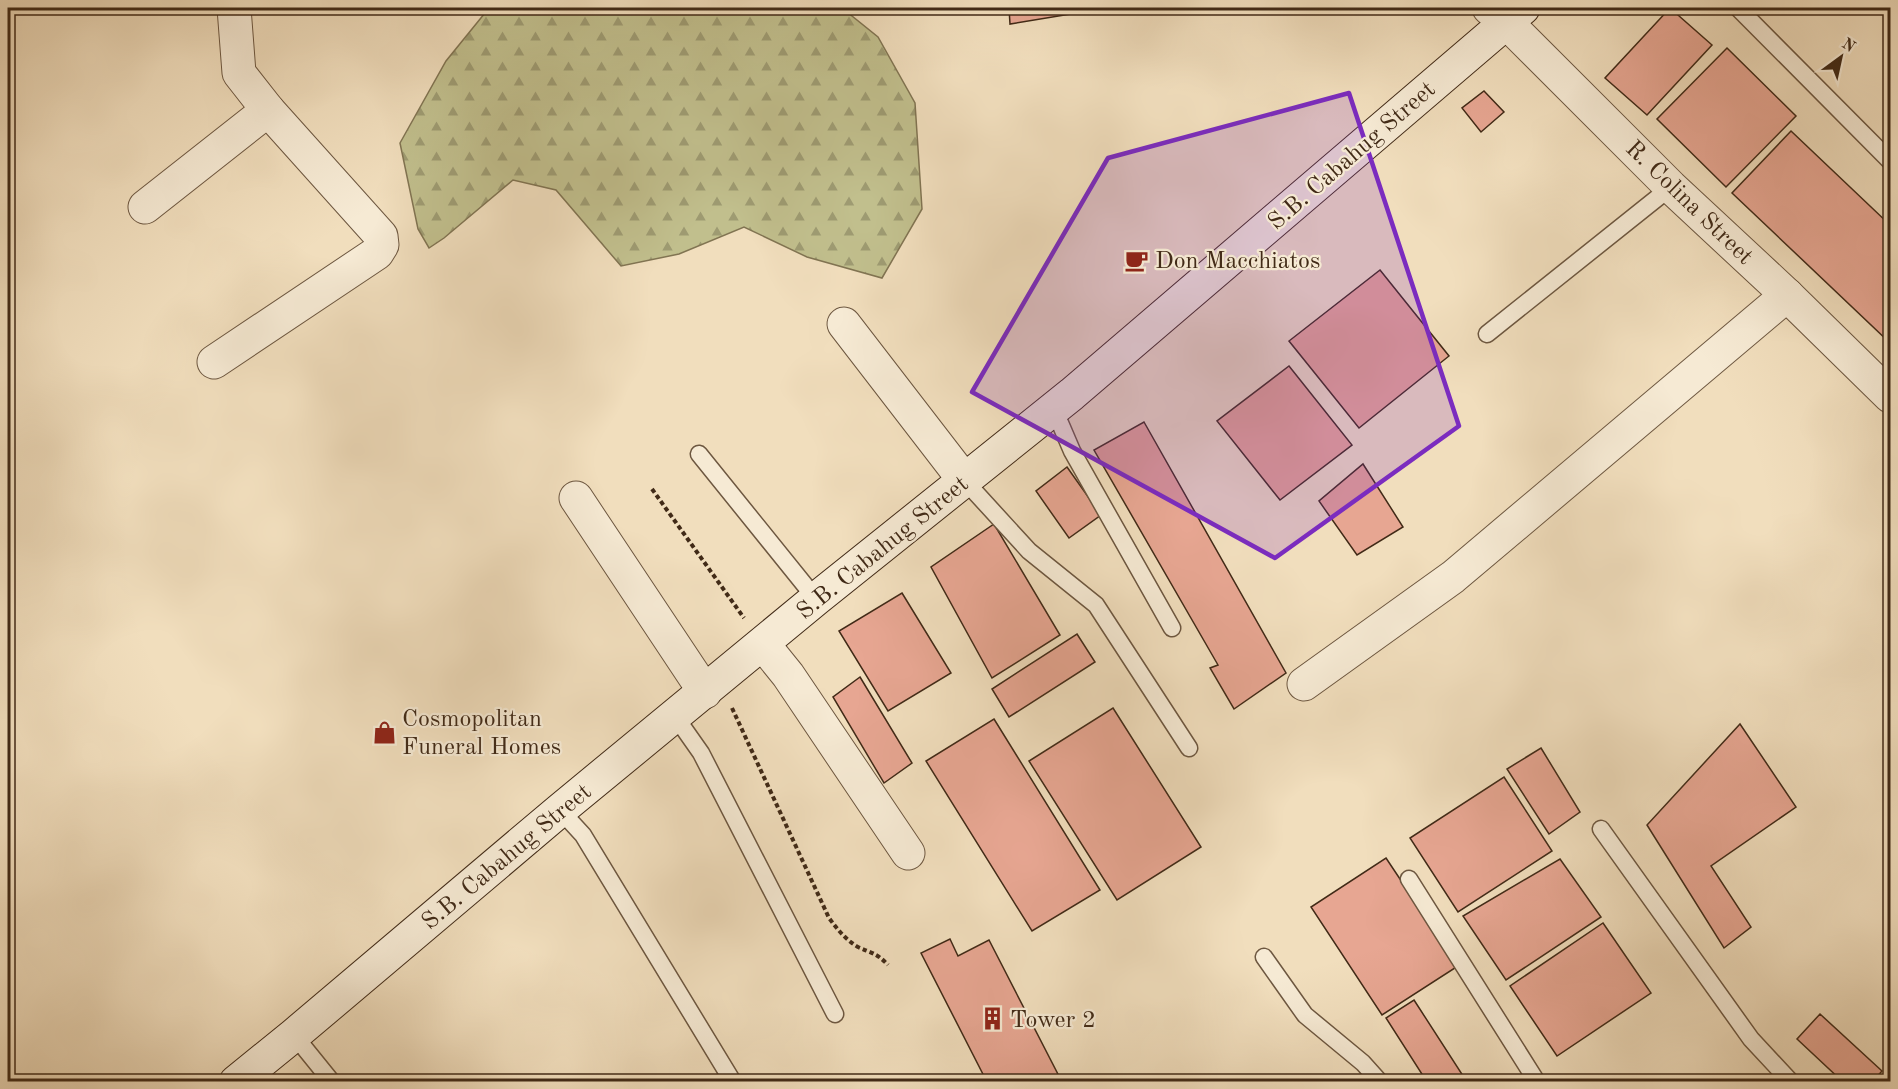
<svg xmlns="http://www.w3.org/2000/svg" width="1898" height="1089" font-family="'Old Standard TT',serif">
	<defs>
		<pattern id="forest-firs" width="22" height="20" patternUnits="userSpaceOnUse" patternTransform="scale(1.5)"><rect width="22" height="20" fill="#c1bf8d"/><path d="M5 1l3.5 6h-7zM16 11l3.5 6h-7z" fill="#9e9b72"/></pattern>
	</defs>
	<rect width="100%" height="100%" fill="#f1debd"/>
	<filter id="stains"><feTurbulence type="fractalNoise" baseFrequency=".00333" numOctaves="4"/><feColorMatrix values="0 0 0 0 .2 0 0 0 0 .09 0 0 0 0 .02 0 0 0 .5 -.17"/></filter>
	<radialGradient id="worn" r=".72"><stop offset=".6" stop-color="#630" stop-opacity="0"/><stop offset="1" stop-color="#630" stop-opacity=".3"/></radialGradient>
	<polygon fill="url(#forest-firs)" stroke="#817452" stroke-width="1.5" points="489,8 842,8 878,37 915,103 922,209 882,278 807,257 744,227 679,254 621,266 556,190 513,180 444,238 429,248 418,229 400,143 446,61"/>
	<g fill="#e7a692" stroke="#412a17" stroke-width="1.5">
		<polygon points="1009,8 1107,8 1010,24"/>
		<polygon points="1670,8 1712,45 1647,115 1605,78"/>
		<polygon points="1727,48 1796,116 1726,187 1657,119"/>
		<polygon points="1484,91 1504,112 1481,132 1462,108"/>
		<polygon points="1791,131 1890,225 1890,343 1732,193"/>
		<polygon points="1380,270 1449,356 1359,428 1289,341"/>
		<polygon points="1289,366 1352,445 1280,500 1217,421"/>
		<polygon points="1144,422 1286,673 1234,709 1210,668 1218,665 1094,450"/>
		<polygon points="1363,464 1403,527 1357,555 1319,501"/>
		<polygon points="1067,467 1101,515 1069,538 1036,491"/>
		<polygon points="994,524 1060,635 992,678 931,567"/>
		<polygon points="902,593 951,673 888,711 839,631"/>
		<polygon points="1077,634 1095,662 1009,717 992,689"/>
		<polygon points="860,677 912,763 884,783 833,697"/>
		<polygon points="1113,708 1201,847 1117,900 1029,761"/>
		<polygon points="994,719 1100,890 1032,931 926,761"/>
		<polygon points="1740,724 1796,807 1711,866 1751,927 1724,948 1647,825"/>
		<polygon points="1541,748 1580,812 1549,834 1507,769"/>
		<polygon points="1504,777 1552,851 1458,912 1410,838"/>
		<polygon points="1386,858 1458,966 1382,1015 1311,907"/>
		<polygon points="1560,859 1601,917 1506,980 1463,916"/>
		<polygon points="1603,923 1651,993 1557,1056 1510,986"/>
		<polygon points="950,939 958,956 989,940 1062,1082 987,1082 921,953"/>
		<polygon points="1414,1000 1467,1082 1427,1082 1386,1018"/>
		<polygon points="1820,1014 1882,1071 1872,1082 1843,1082 1797,1039"/>
	</g>
	<g fill="none" stroke-linecap="round" stroke-linejoin="round">
		<defs>
			<g id="lane">
				<polyline points="1738,8 1890,161"/>
				<polyline points="1487,334 1671,187"/>
				<polyline points="1054,409 1072,451 1172,628"/>
				<polyline points="699,454 816,599"/>
				<polyline points="965,481 1029,551 1096,605 1189,748"/>
				<polyline points="675,716 701,753 835,1014"/>
				<polyline points="560,810 583,835 733,1082"/>
				<polyline points="1601,829 1751,1039 1791,1082"/>
				<polyline points="1409,879 1537,1082"/>
				<polyline points="1264,957 1305,1015 1363,1063 1380,1082"/>
				<polyline points="294,1035 332,1082"/>
			</g>
			<g id="street">
				<polyline points="1489,8 1506,22 1671,187 1787,295 1890,396"/>
				<polyline points="145,207 268,110"/>
				<polyline points="844,324 965,481"/>
				<polyline points="214,362 377,253 382,245 381,236 268,110 239,73 234,8"/>
				<polyline points="576,498 705,692"/>
				<polyline points="763,644 788,675 908,853"/>
				<polyline points="1304,684 1453,577 1787,295"/>
			</g>
			<polyline id="secondary" points="236,1082 294,1035 560,810 816,599 1072,394 1523,8"/>
		</defs>
		<use href="#lane" stroke="#6d5740" stroke-width="19"/>
		<use href="#street" stroke="#6d5740" stroke-width="35"/>
		<use href="#secondary" stroke="#412a17" stroke-width="35"/>
		<g stroke="#412a17" stroke-width="4" stroke-dasharray="4.5 3" stroke-linecap="butt">
			<polyline points="652,489 744,618"/>
			<path d="M732,708L829,918C838,930 846,940 858,947C871,953 877,953 888,965"/>
		</g>
		<use href="#lane" stroke="#f6ead4" stroke-width="16"/>
		<use href="#street" stroke="#f6ead4" stroke-width="33"/>
		<use href="#secondary" stroke="#f6ead4" stroke-width="33"/>
	</g>
	<path fill="#7b2cbf" fill-opacity="0.2" stroke="#7b2cbf" stroke-width="4.5" stroke-linejoin="round" d="M1349,93L1459,426L1275,558L972,392L1108,158Z"/>
	<defs>
		<symbol id="cafe-bare" viewBox="-9 -9 18 18"><path d="M-5.5-4.5H6V0H3Q3 3.5 0 3.5H-2.5Q-5.5 3.5-5.5 0ZM3-3.2v2h1.7v-2ZM-6 4.5H4V6H-6Z" fill="#8f2418" stroke="#f6ead4" stroke-width="2.5" paint-order="stroke"/></symbol>
		<symbol id="shop-bare" viewBox="-9 -9 18 18"><path d="M-5-2.5h2.3a2.7 3.5 0 0 1 5.4 0H5L5.5 6h-11ZM-1.5-2.5h3a1.5 2.3 0 0 0-3 0Z" fill="#8f2418" stroke="#f6ead4" stroke-width="2.5" paint-order="stroke"/></symbol>
		<symbol id="building-bare" viewBox="-9 -9 18 18"><path d="M-4-6H4V6H1V3H-1V6H-4ZM-2.5-4.3h1.7v1.8h-1.7ZM.8-4.3h1.7v1.8H.8ZM-2.5-1h1.7V.8h-1.7ZM.8-1h1.7V.8H.8Z" fill="#8f2418" stroke="#f6ead4" stroke-width="2.5" paint-order="stroke"/></symbol>
	</defs>
	<g fill-rule="evenodd">
		<use href="#cafe-bare" x="1120" y="244" width="33" height="33"/>
		<use href="#shop-bare" x="368" y="716" width="33" height="33"/>
		<use href="#building-bare" x="976" y="1002" width="33" height="33"/>
	</g>
	<g text-anchor="middle" stroke-width="4.5" stroke-linejoin="round" paint-order="stroke">
		<g font-size="24" fill="#412a17" stroke="#f6ead4">
			<text transform="translate(1351 155) rotate(-41)" y="8">S.B. Cabahug Street</text>
			<text transform="translate(1690 202) rotate(44)" y="8">R. Colina Street</text>
			<text transform="translate(882 547) rotate(-39)" y="8">S.B. Cabahug Street</text>
			<text transform="translate(506 856) rotate(-40)" y="8">S.B. Cabahug Street</text>
		</g>
		<g font-size="24" fill="#412a17" stroke="#f6ead4" text-anchor="start">
			<text x="1155" y="268">Don Macchiatos</text>
			<text x="402" y="726">Cosmopolitan<tspan x="402" dy="28">Funeral Homes</tspan></text>
			<text x="1010" y="1027">Tower 2</text>
		</g>
	</g>
	<rect width="1898" height="1089" fill="none" stroke="#f1debd" stroke-width="30"/>
	<rect x="9" y="9" width="1880" height="1071" fill="none" stroke="#412a17" stroke-width="3"/>
	<rect x="15" y="15" width="1868" height="1059" fill="none" stroke="#412a17" stroke-width="1.5"/>
	<g transform="translate(1841 57) rotate(33)" stroke="#f6ead4" stroke-width="4.5" paint-order="stroke">
	<path d="M0-4.5L10 22L0 15L-10 22Z" fill="#412a17"/>
	<text y="-9" font-size="16" font-weight="bold" text-anchor="middle" fill="#412a17">N</text>
	</g>
	<rect width="100%" height="100%" filter="url(#stains)"/>
	<rect width="100%" height="100%" fill="url(#worn)"/>
</svg>
